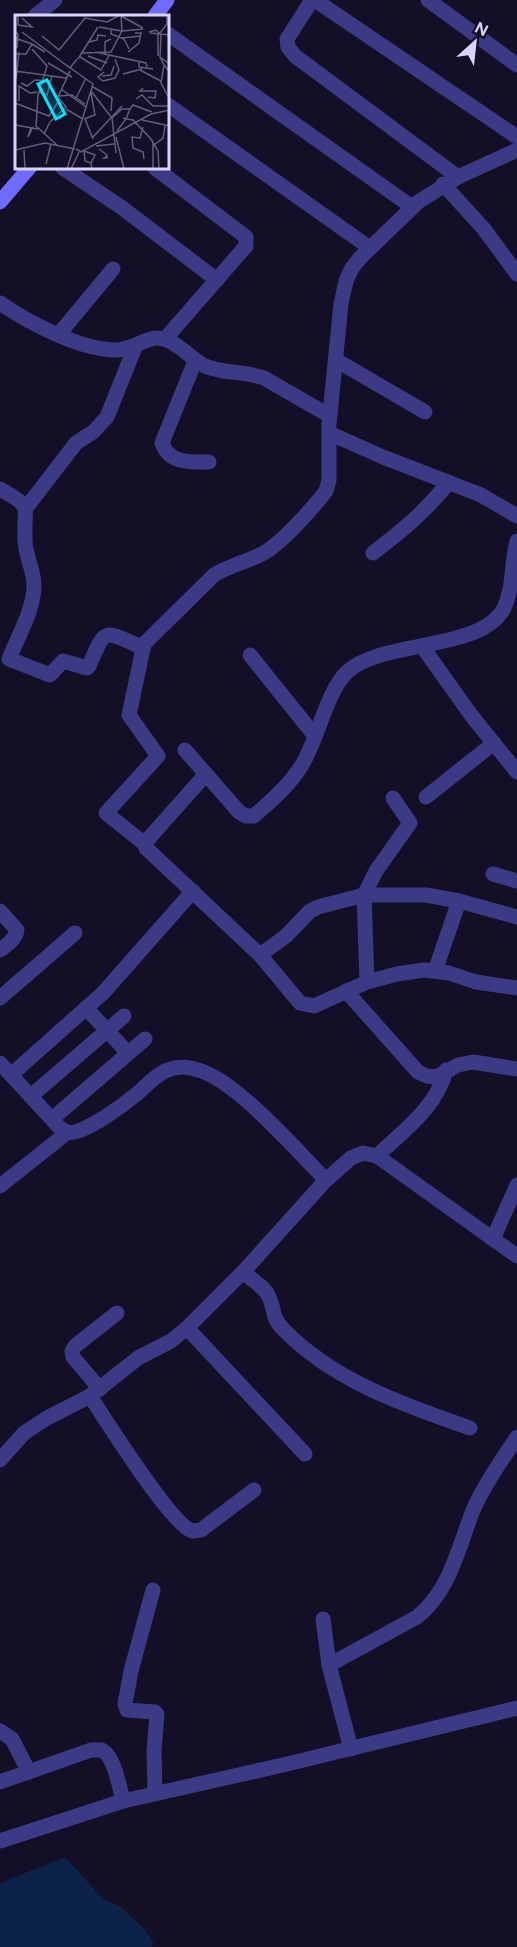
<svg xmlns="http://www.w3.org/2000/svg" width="517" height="1947" font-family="Figtree,sans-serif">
	<rect width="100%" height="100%" fill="#130f26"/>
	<polygon fill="#0c2248" points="65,1857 103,1899 121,1907 146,1931 154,1944 151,1947 0,1947 0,1883"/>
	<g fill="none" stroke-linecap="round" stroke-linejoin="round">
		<g stroke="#3d3a85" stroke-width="15">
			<polyline points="312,0 287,39 288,47 295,56 458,177"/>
			<polyline points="315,0 517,137"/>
			<polyline points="428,0 517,65"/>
			<polyline points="35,16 55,0"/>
			<polyline points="168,34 412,207"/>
			<polyline points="168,105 370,248"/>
			<polyline points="63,168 121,207 217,280"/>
			<polyline points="155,168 246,237 246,246 165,339"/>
			<polyline points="443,184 484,229 517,274"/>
			<path d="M0,303C29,323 79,349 114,350C131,351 146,337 158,338C176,339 190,359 205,366C224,374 245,371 264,378L330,416"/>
			<polyline points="59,334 113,269"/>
			<polyline points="336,360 425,412"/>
			<path d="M195,361L162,443C169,464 191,462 209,462"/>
			<polyline points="329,433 383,457 481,495 517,516"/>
			<path d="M0,489C35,508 23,506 25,540C25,555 34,570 34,585C34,610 18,636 9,659L50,675L63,661L87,668L89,666C105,629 102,629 139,646L144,644L214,575C229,566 246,562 262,554C281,544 312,509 326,491L329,480V424L341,304L346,281L352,268L360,258L418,202L458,177L517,150"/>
			<polyline points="26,508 76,443 93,432 107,417 135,347"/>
			<path d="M373,553C403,530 425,512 449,482"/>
			<polyline points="144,644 129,715 158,756 106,813 146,845 146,848"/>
			<polyline points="422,646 471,715 517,772"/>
			<polyline points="250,655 315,736"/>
			<path d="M185,750L239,812L246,816H254C272,800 291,784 303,763C318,738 327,691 347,672C382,639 481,652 504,608C514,587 511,563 517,541"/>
			<polyline points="206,774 150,837 146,843 146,848 260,955 300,1003 314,1006 367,982 397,974 424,970 449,973 476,982 517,988"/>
			<polyline points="426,797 494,743"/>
			<polyline points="493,874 517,881"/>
			<path d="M0,911L17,930C16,939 7,945 0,950"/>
			<polyline points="260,955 286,936 310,911 318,907 364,895 426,895 459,901 517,917"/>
			<polyline points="435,971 459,901"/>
			<polyline points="367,982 364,895 376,871 410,823 393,798"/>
			<polyline points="346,991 418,1072 427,1076 436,1077 458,1065 473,1062 517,1069"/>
			<polyline points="0,998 75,933"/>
			<polyline points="86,1008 128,1053"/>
			<path d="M0,1063L59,1127C62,1128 64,1131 67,1132C81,1137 126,1103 138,1093C147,1085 158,1072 171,1069C179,1066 190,1067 198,1070C236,1080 297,1151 326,1180"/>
			<polyline points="11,1075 103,993 193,891"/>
			<polyline points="31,1096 124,1016"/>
			<polyline points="52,1119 145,1039"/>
			<path d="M377,1156C403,1131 437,1107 446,1070"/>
			<polyline points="517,1185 493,1239 517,1256"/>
			<polyline points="0,1186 68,1132"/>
			<path d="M243,1272C251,1279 265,1287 269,1297C276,1311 270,1316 284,1330C334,1381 404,1405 470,1428"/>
			<polyline points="187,1328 305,1454"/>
			<polyline points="100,1389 73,1357 72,1351 75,1346 117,1313"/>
			<path d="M90,1396C105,1419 171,1524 192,1531C194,1531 199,1530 201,1530L254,1490"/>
			<polyline points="0,1460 24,1433 47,1418 90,1396 138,1358 171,1341 187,1328 243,1272 326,1180 351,1158 363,1153 377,1156 493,1239"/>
			<polyline points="153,1590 131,1671 125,1704 127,1710 155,1712 157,1714 154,1751 155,1794"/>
			<polyline points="323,1619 329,1665 351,1749"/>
			<path d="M329,1665L417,1617C451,1590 458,1547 474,1508C485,1483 502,1460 517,1437"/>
			<polyline points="0,1731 12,1739 29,1772"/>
			<path d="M0,1782L91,1750C92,1750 100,1750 101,1750C114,1754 120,1789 123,1801"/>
			<polyline points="0,1841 123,1801 283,1765 517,1708"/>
		</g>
		<g stroke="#6f6bff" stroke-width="15">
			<polyline points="155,16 167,0"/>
			<polyline points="0,202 29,168"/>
		</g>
	</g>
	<g transform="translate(15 15)">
		<rect width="154" height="154" fill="#130f26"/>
		<path fill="none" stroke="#625e7d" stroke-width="1.5" d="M3,1V10L17,12L7,3M106,1L128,13M84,12L107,16L106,0M96,15V19L109,24L114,34M0,16L3,19L2,33M7,17L55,53L62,44M134,17L141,15L146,20L145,42L155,49M135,18L155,20M145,18L152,9V0M27,21L44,35L70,3L92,7L105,0M0,23L17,29M107,23L126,21M74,27L82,25L83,20L91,21M17,34L32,51L23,80L21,111L42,130M80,37L131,48L132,52M113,37L124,28L126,18H120M66,38L96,37L107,16L128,14M0,39H11L17,29L30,37M90,39V27L96,24M73,41L92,48M143,41V19M65,42L86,55L95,39M145,42L149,50L146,68L155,85M63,44L83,12M47,47L78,69L52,154M124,47V52L138,54M33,48L57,62M149,50L154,56L153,77M125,55L146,66M0,56L51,63M89,57L83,62L88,66L100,63L104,55L100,44M108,59L127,54M87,61L96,60L99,51M1,64L4,37M6,68L12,71L20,65L35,66M78,72L97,83L96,96M128,73L125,76H141L140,83L133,82M46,74L71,92M76,76L97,103L101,138M24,77L32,80L37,61M44,81L57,80L70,89M61,83L71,63M121,84L127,80L138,91H155M4,86V71L15,78L22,77M0,88L34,101L43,87M51,94L68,104M115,94L118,90L137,97M97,103L107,94H115L111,104L118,105L136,124L143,136L144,154M69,104L80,100L76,78M70,104L78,124M127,105L155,111M0,110L23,114M16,112L13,122L18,112M128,112L125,123L117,122L118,133L128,137L129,144M102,116L111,104L108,103M29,119L35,107L51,92L43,82L55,56M101,122L109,154M77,123L107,91M139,130L148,123L150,111M81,131L99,129M61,134L66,137L136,99L155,95M84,134L92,140V143H89L92,141M0,135L30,128L60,134M9,135L10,154M69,135L70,146L76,148L77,154M69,136L80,140L76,148M31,149L36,129M138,153V128M56,154L64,137"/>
		<path fill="#00e5ff" fill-opacity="0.15" stroke="#00e5ff" stroke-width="3" d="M32,65L50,99L41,104L23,69Z"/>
		<rect width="154" height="154" fill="none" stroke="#d9d4ff" stroke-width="3"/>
	</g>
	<g transform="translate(475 42) rotate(27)" stroke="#130f26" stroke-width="4.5" paint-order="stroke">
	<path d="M0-4.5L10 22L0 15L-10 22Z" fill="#d9d4ff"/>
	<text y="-9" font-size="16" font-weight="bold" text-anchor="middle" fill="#d9d4ff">N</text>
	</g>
</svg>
